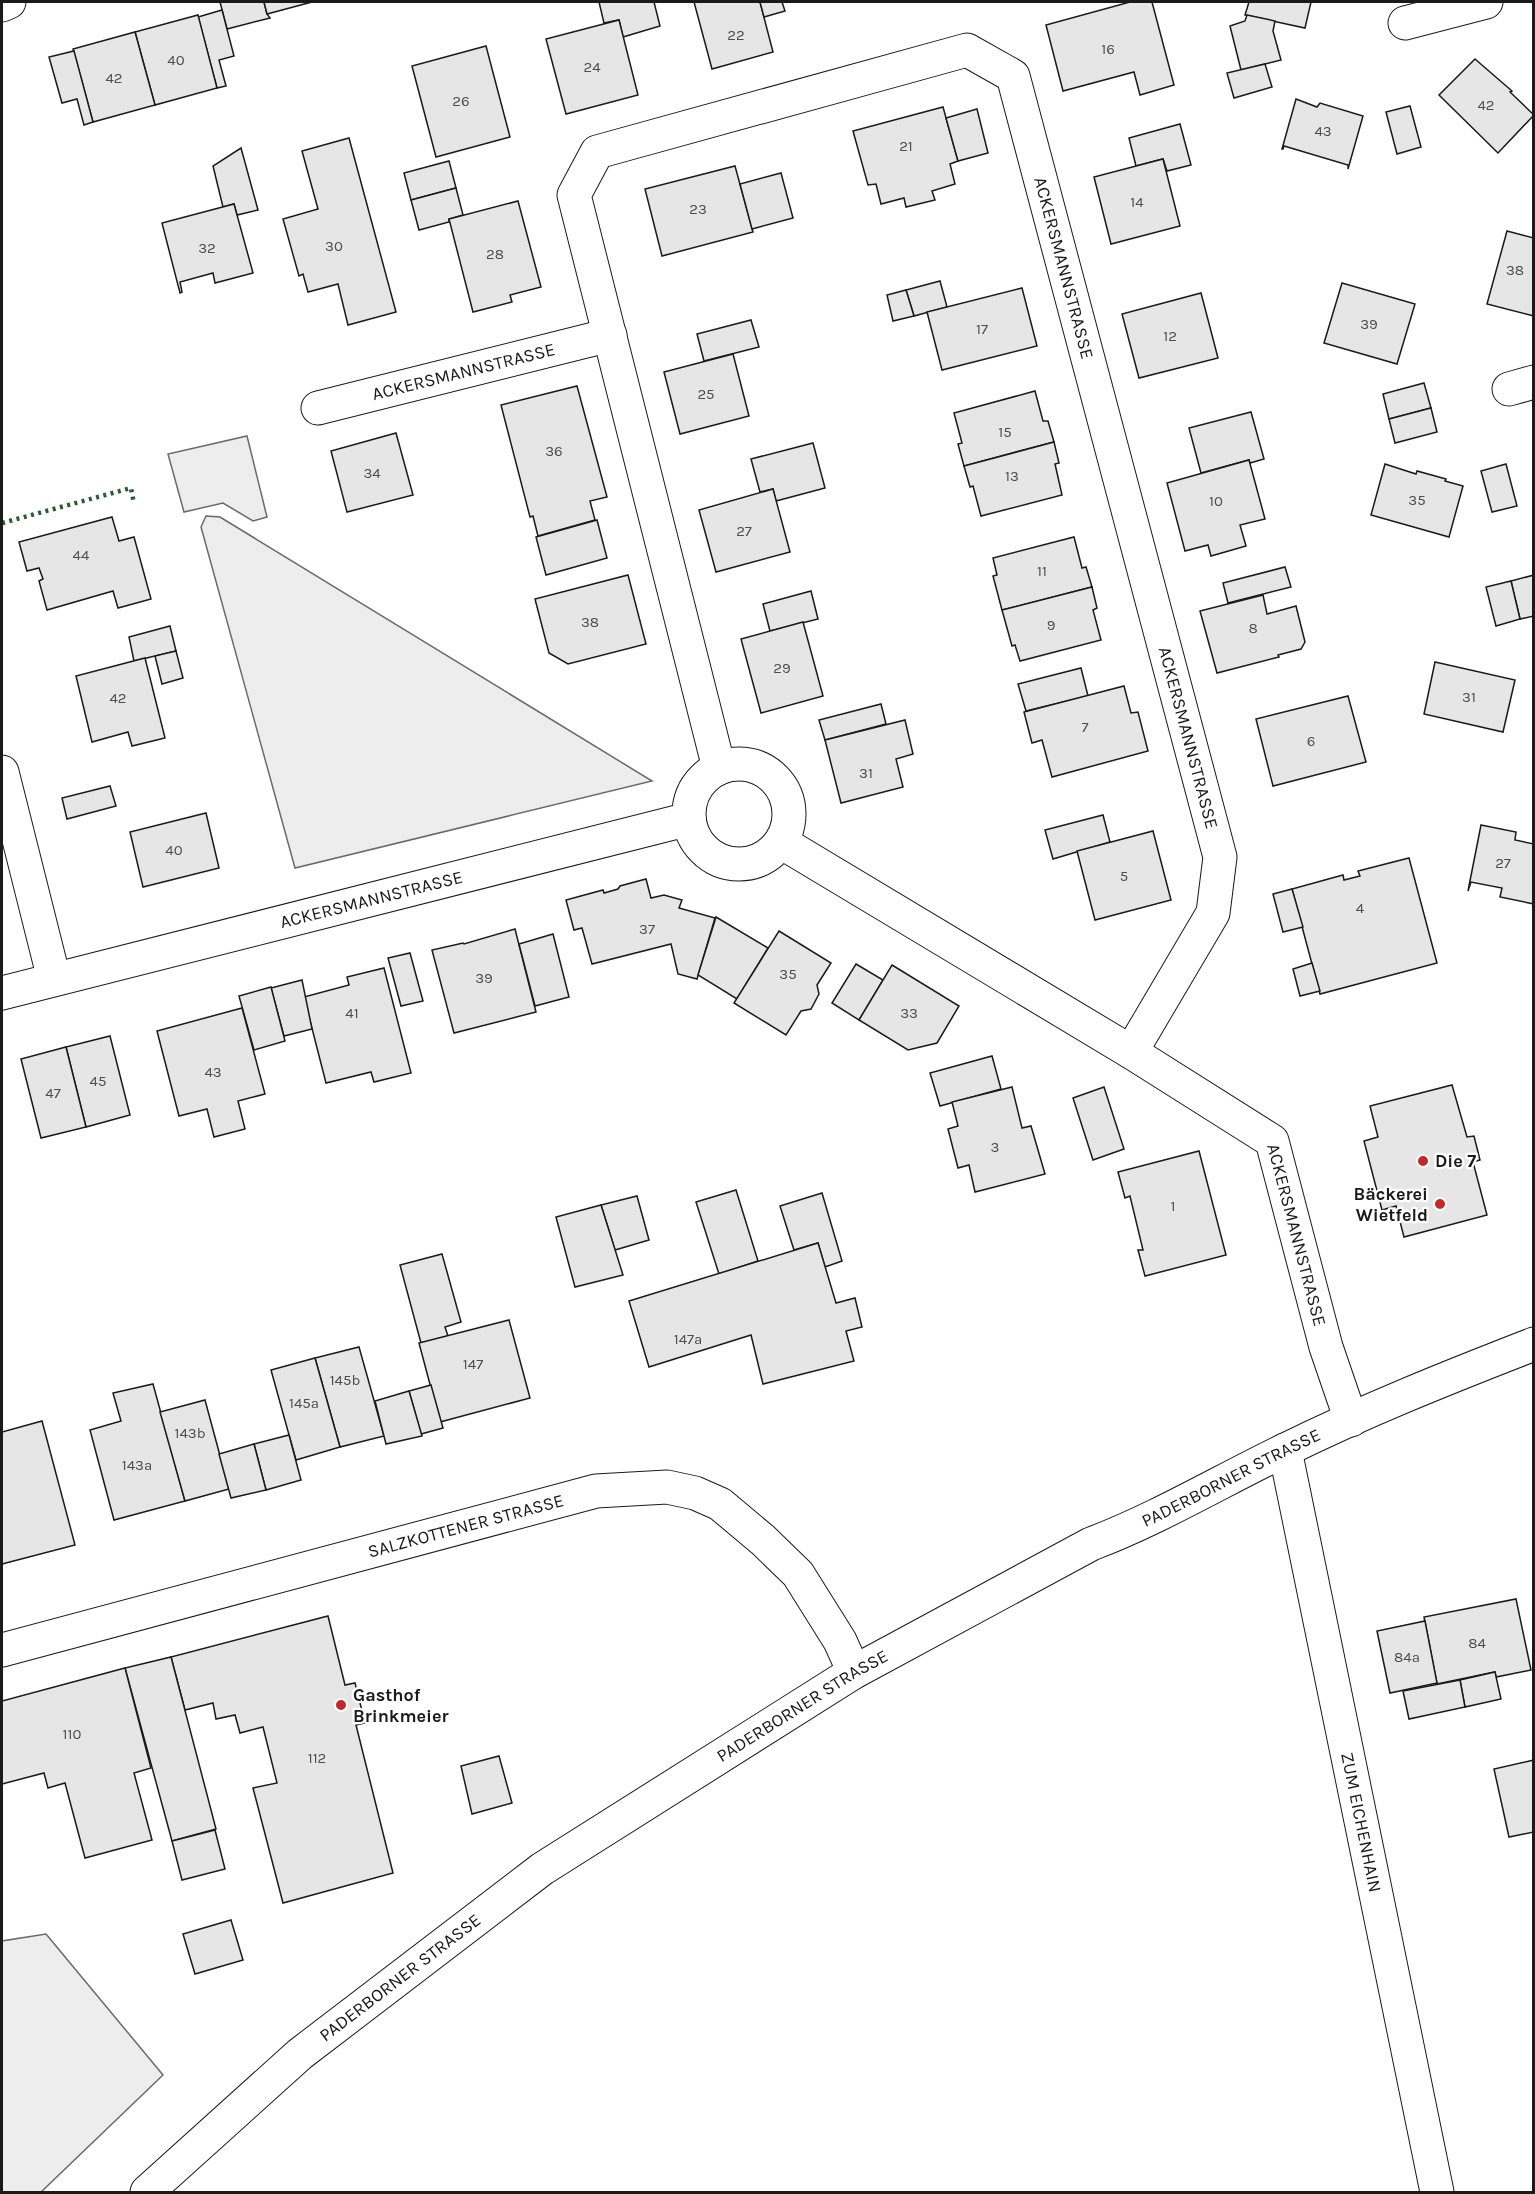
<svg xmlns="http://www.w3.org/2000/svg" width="1535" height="2194" font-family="Karla,sans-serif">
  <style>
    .built { fill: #ededed; stroke: #6a6a6a; stroke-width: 1.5 }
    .building { fill: #e6e6e6; stroke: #1a1a1a; stroke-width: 1.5 }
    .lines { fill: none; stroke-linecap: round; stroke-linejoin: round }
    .street-casing { stroke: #1a1a1a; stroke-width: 35 }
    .secondary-casing { stroke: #1a1a1a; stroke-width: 35 }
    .street { stroke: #fff; stroke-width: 33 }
    .secondary { stroke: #fff; stroke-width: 33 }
    .hedge { stroke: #2b5a34; stroke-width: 4.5; stroke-dasharray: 3 4.5; stroke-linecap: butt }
    .poi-dot { fill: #c62828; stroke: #fff; stroke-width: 2 }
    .labels { text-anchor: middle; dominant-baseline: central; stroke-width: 4.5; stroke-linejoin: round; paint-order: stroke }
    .number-label { font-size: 15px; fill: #4d4d4d }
    .street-label { font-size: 18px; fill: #1a1a1a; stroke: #fff }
    .poi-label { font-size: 18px; font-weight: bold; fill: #1a1a1a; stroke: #fff; text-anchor: start }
  </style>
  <rect width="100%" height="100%" fill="#fff"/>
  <g class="built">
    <polygon points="247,436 267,517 253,521 223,503 184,512 168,454"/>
    <polygon points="206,516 220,517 652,781 295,868 201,527"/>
    <polygon points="46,1934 163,2075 41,2192 2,2192 2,1941"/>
  </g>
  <g class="building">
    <polygon points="220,2 264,2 267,14 270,18 227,29"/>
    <polygon points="264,2 312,2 267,14"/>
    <polygon points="599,2 654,2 660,26 623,37 619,20 604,23"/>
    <polygon points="694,2 760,2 773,52 712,69"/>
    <polygon points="760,2 782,2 785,11 764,17"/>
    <polygon points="1130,2 1152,2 1174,85 1140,95 1134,72 1063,91 1046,25"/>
    <polygon points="1249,2 1311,2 1305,28 1245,15"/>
    <polygon points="222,10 234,56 219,60 226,86 217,88 198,17"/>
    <polygon points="198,15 217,88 155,105 135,32"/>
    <polygon points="1247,15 1275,21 1273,31 1281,60 1241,70 1230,26 1245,21"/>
    <polygon points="619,20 638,95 566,114 546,39"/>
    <polygon points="135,32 155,105 93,122 73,49"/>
    <polygon points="486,46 510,137 436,157 412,66"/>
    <polygon points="74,51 93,122 84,125 77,99 62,103 49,57"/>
    <polygon points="1475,59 1512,91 1510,92 1534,115 1498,153 1439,95"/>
    <polygon points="1265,64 1272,87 1234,98 1227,73"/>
    <polygon points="1296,99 1317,107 1320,103 1363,116 1348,169 1348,165 1284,146 1283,149 1282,149"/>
    <polygon points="1410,106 1421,147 1397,154 1386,112"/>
    <polygon points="943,107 958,161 950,164 955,184 932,191 935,200 906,207 904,198 881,204 876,184 868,185 853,131"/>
    <polygon points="977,109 988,153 958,161 946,118"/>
    <polygon points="1180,124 1191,165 1167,171 1163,159 1136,166 1129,138"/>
    <polygon points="349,138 396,312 348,325 338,284 308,292 303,274 299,276 283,219 318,209 302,151"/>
    <polygon points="241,148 258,210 237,215 234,204 223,207 213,166"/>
    <polygon points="1163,159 1180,226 1111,244 1094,177"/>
    <polygon points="449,161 456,188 411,200 404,173"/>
    <polygon points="735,166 753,232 662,256 645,189"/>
    <polygon points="781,173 793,218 752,229 740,184"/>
    <polygon points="456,188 463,215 449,219 449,222 419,230 411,200"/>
    <polygon points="518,201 541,287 510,295 512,302 473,312 449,219"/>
    <polygon points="234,204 253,273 215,283 213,273 180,282 182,292 180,293 162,223"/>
    <polygon points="1507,231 1534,238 1534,316 1487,304"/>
    <polygon points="940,281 947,307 914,316 906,290"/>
    <polygon points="1342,283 1415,304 1397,364 1324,343"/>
    <polygon points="1022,288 1037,346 942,370 927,312"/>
    <polygon points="906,290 914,316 893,321 887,295"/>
    <polygon points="1201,293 1218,358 1139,378 1122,314"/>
    <polygon points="751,320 759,347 704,361 697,334"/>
    <polygon points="733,354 749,416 680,434 664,372"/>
    <polygon points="1424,383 1431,408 1389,419 1383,394"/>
    <polygon points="577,386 607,497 590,501 595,520 538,536 533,516 530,517 501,405"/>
    <polygon points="1035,391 1043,421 1048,421 1054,442 964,466 958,444 962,443 954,413"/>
    <polygon points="1431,408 1437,432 1395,443 1389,419"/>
    <polygon points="1251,412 1264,459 1250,463 1249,460 1201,473 1189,428"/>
    <polygon points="396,433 413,495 347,512 331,451"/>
    <polygon points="1054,442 1059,463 1055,464 1062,495 981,516 973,486 970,487 964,466"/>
    <polygon points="813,443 825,488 776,501 773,489 760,492 751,459"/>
    <polygon points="1249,460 1265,519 1240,525 1246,546 1211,556 1208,545 1185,551 1167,483"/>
    <polygon points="1385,464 1416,474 1417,471 1446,479 1445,481 1463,486 1449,537 1371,515"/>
    <polygon points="1506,464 1517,506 1492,512 1481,471"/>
    <polygon points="773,489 790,552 716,572 699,510"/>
    <polygon points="112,517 119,541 134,537 151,599 118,608 113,591 47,610 39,581 43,579 39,568 27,571 19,542"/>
    <polygon points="597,520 607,558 546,575 536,537"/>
    <polygon points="1074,537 1082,568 1086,567 1092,587 1002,610 993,576 997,575 993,558"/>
    <polygon points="1285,567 1291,587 1228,603 1223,583"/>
    <polygon points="628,575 646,644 568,664 549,653 535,599"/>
    <polygon points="1534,575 1534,616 1520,619 1511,581"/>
    <polygon points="1511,581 1520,619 1496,626 1486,587"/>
    <polygon points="1092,587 1097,608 1093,610 1101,640 1020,661 1015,645 1012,646 1002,610"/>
    <polygon points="811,591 818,619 770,631 763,604"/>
    <polygon points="1263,595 1267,614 1296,606 1305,642 1301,649 1278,655 1279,657 1217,673 1200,611"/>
    <polygon points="803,622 823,696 761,713 741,639"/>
    <polygon points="170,626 176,651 134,661 129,637"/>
    <polygon points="176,651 183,678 162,684 155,656"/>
    <polygon points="145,658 165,738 132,746 128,732 92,742 76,676"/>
    <polygon points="1435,662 1515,680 1503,732 1424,714"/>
    <polygon points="1081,668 1088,696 1026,711 1018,684"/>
    <polygon points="1124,686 1131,713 1138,712 1148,751 1052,777 1042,740 1032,743 1024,712"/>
    <polygon points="1348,696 1366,762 1273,786 1256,719"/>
    <polygon points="881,704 886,724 825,740 819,720"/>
    <polygon points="905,720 913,754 896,759 903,787 841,803 825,740"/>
    <polygon points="110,786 116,806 67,819 62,798"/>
    <polygon points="206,813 219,868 143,887 130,832"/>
    <polygon points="1103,815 1110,842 1053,859 1045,830"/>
    <polygon points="1481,825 1516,832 1515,840 1534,844 1534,904 1500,897 1502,888 1471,882 1468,891"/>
    <polygon points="1153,831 1171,900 1095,920 1077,851"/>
    <polygon points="1409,858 1437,963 1320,994 1292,889 1343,875 1344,880 1360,876 1358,871"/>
    <polygon points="646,879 651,898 664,895 682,900 679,908 715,918 697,979 678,974 671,944 592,964 582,928 574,930 566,900 603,890 604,893 618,889 620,886"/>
    <polygon points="1292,889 1303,927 1283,932 1273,894"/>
    <polygon points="716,917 768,948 737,999 698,975"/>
    <polygon points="515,929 536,1012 454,1033 432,950 463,943 464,944"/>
    <polygon points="779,931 831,963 817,985 819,994 811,1009 801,1011 786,1035 734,1003"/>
    <polygon points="553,934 569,997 535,1006 519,944"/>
    <polygon points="410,953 423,1001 401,1006 388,958"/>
    <polygon points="1312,963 1320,991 1300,996 1293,969"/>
    <polygon points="856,964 883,980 859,1020 832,1003"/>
    <polygon points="892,965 959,1006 937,1043 908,1050 859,1020"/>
    <polygon points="384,968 411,1073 374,1082 371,1072 326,1083 304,997 349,985 347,977"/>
    <polygon points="302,980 312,1029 284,1036 271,988"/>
    <polygon points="271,987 285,1041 254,1050 239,996"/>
    <polygon points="242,1008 265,1094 238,1101 245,1129 214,1137 207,1109 179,1116 157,1031"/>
    <polygon points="110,1036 130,1115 86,1127 66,1047"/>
    <polygon points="66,1047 86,1127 41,1138 21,1059"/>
    <polygon points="992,1056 1001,1089 940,1106 930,1073"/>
    <polygon points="1452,1085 1467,1137 1474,1136 1480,1160 1473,1162 1487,1215 1404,1237 1396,1206 1382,1210 1364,1141 1378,1137 1370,1106"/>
    <polygon points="1012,1087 1022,1128 1031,1126 1045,1174 975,1192 969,1165 958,1168 948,1129 958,1126 952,1102"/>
    <polygon points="1104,1087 1124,1149 1093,1160 1073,1098"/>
    <polygon points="1199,1151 1226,1255 1145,1276 1138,1250 1143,1250 1130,1196 1125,1198 1118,1172"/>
    <polygon points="736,1190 758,1261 719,1274 696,1202"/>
    <polygon points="822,1193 842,1261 825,1267 818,1243 794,1250 780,1206"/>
    <polygon points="637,1196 649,1240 615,1250 601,1205"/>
    <polygon points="601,1205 623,1275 575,1287 556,1217"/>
    <polygon points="818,1243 836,1303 855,1298 862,1327 846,1331 854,1361 763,1384 751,1335 649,1367 629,1301"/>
    <polygon points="442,1254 461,1322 445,1327 448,1336 421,1343 400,1265"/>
    <polygon points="509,1320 530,1398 440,1422 419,1343"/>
    <polygon points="359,1347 384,1436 340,1447 315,1358"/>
    <polygon points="315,1358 340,1447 296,1460 271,1370"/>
    <polygon points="153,1384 185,1501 114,1520 90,1430 121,1421 113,1393"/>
    <polygon points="431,1385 443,1428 421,1434 409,1391"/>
    <polygon points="409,1391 422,1436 386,1444 375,1401"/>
    <polygon points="205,1400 229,1489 185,1501 160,1412"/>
    <polygon points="42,1421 75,1545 2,1564 2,1432"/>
    <polygon points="289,1435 301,1480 266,1490 254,1444"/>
    <polygon points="254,1444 266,1490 231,1498 219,1454"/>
    <polygon points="1516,1599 1531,1670 1496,1677 1495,1672 1437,1684 1424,1617"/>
    <polygon points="328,1616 345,1685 355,1683 365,1723 356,1725 393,1873 283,1903 253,1788 277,1783 263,1727 240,1733 235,1715 216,1719 213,1703 185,1710 171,1657"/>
    <polygon points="1425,1621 1437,1683 1390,1693 1377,1631"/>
    <polygon points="171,1657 216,1829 172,1841 125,1668"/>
    <polygon points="125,1668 151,1768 134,1773 152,1840 85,1858 65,1783 48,1788 44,1773 2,1784 2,1701"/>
    <polygon points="1495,1672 1501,1699 1465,1707 1460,1680"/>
    <polygon points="1460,1680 1465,1707 1409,1719 1403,1691"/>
    <polygon points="499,1756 512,1803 472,1814 461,1766"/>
    <polygon points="1534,1760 1534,1832 1509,1837 1494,1769"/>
    <polygon points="215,1830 225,1869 182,1880 172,1841"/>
    <polygon points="231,1920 243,1960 195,1974 183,1934"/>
  </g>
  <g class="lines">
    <defs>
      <g id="street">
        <polyline points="2,5 9,2"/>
        <polyline points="1405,23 1486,2"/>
        <polyline points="1509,389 1534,382"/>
        <path id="s1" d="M318 408 610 335"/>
        <circle cx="739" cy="814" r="50"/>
        <path id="s2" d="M719 768 574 195 597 152 967 50 1013 76 1220 857 1213 913 1131 1052"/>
        <polyline points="2,772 54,979"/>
        <path id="s3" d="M781 842 1131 1052 1272 1141 1326 1347 1351 1420"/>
        <path id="s4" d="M2 993 689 819"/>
        <path id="s5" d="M1285 1450 1437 2192"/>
      </g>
      <g id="secondary">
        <path id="s6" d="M2 1650 596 1491 667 1487 695 1493 720 1504 763 1540 798 1574 840 1641 854 1672"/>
        <path id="s7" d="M147 2192 300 2054 542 1869 854 1672 1091 1544C1157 1519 1219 1482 1283 1451 1364 1411 1449 1377 1534 1344"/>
      </g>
    </defs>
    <use href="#street" class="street-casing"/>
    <use href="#secondary" class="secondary-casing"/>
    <use href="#street" class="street"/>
    <use href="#secondary" class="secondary"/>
    <polyline class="hedge" points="2,523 131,488 134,504"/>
  </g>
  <g class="poi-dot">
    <circle cx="1423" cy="1161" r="6"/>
    <circle cx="1440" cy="1204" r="6"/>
    <circle cx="341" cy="1705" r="6"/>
  </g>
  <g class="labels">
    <g class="number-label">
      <text x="736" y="35">22</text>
      <text x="1108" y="49">16</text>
      <text x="176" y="60">40</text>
      <text x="592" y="67">24</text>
      <text x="114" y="78">42</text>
      <text x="461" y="101">26</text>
      <text x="1486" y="105">42</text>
      <text x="1323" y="131">43</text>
      <text x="906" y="146">21</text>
      <text x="1137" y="202">14</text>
      <text x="698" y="209">23</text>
      <text x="334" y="246">30</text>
      <text x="207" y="248">32</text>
      <text x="495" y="254">28</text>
      <text x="1515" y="270">38</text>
      <text x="1369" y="324">39</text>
      <text x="982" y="329">17</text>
      <text x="1170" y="336">12</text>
      <text x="706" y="394">25</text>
      <text x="1005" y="432">15</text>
      <text x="554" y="451">36</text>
      <text x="372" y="473">34</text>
      <text x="1012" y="476">13</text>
      <text x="1417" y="500">35</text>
      <text x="1216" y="501">10</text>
      <text x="744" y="531">27</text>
      <text x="81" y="555">44</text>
      <text x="1042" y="571">11</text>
      <text x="590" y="622">38</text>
      <text x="1051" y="625">9</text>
      <text x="1253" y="628">8</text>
      <text x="782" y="668">29</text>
      <text x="1469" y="697">31</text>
      <text x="118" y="698">42</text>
      <text x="1085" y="727">7</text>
      <text x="1311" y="741">6</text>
      <text x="866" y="773">31</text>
      <text x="174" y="850">40</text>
      <text x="1503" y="863">27</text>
      <text x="1124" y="876">5</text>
      <text x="1360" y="908">4</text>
      <text x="647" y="929">37</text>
      <text x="788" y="974">35</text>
      <text x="484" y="978">39</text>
      <text x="352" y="1013">41</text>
      <text x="909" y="1013">33</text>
      <text x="213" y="1072">43</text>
      <text x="98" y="1081">45</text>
      <text x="53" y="1093">47</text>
      <text x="995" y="1147">3</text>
      <text x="1173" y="1206">1</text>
      <text x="688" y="1339">147a</text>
      <text x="473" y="1364">147</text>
      <text x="345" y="1380">145b</text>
      <text x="304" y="1403">145a</text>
      <text x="190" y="1433">143b</text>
      <text x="137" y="1465">143a</text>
      <text x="1477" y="1643">84</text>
      <text x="1407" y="1657">84a</text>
      <text x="72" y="1734">110</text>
      <text x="317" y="1758">112</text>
    </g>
    <g class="street-label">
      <text stroke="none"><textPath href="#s2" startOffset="1275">ACKERSMANNSTRASSE</textPath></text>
      <text stroke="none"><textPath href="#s1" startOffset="150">ACKERSMANNSTRASSE</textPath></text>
      <text stroke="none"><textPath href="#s2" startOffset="1761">ACKERSMANNSTRASSE</textPath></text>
      <text stroke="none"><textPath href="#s4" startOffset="381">ACKERSMANNSTRASSE</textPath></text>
      <text stroke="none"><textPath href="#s3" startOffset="672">ACKERSMANNSTRASSE</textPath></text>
      <text stroke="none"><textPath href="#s7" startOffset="1304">PADERBORNER STRASSE</textPath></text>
      <text stroke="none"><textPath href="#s6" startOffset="480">SALZKOTTENER STRASSE</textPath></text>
      <text stroke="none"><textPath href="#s7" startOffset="818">PADERBORNER STRASSE</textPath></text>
      <text stroke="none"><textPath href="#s5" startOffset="380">ZUM EICHENHAIN</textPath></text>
      <text stroke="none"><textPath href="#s7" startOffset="332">PADERBORNER STRASSE</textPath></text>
    </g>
    <g class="poi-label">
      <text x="1435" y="1161">Die 7</text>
      <text x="1428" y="1194" text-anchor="end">Bäckerei<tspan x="1428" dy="21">Wietfeld</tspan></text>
      <text x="353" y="1695">Gasthof<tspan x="353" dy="21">Brinkmeier</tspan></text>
    </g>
  </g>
  <rect width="1535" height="2194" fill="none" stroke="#1a1a1a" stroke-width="6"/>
</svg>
